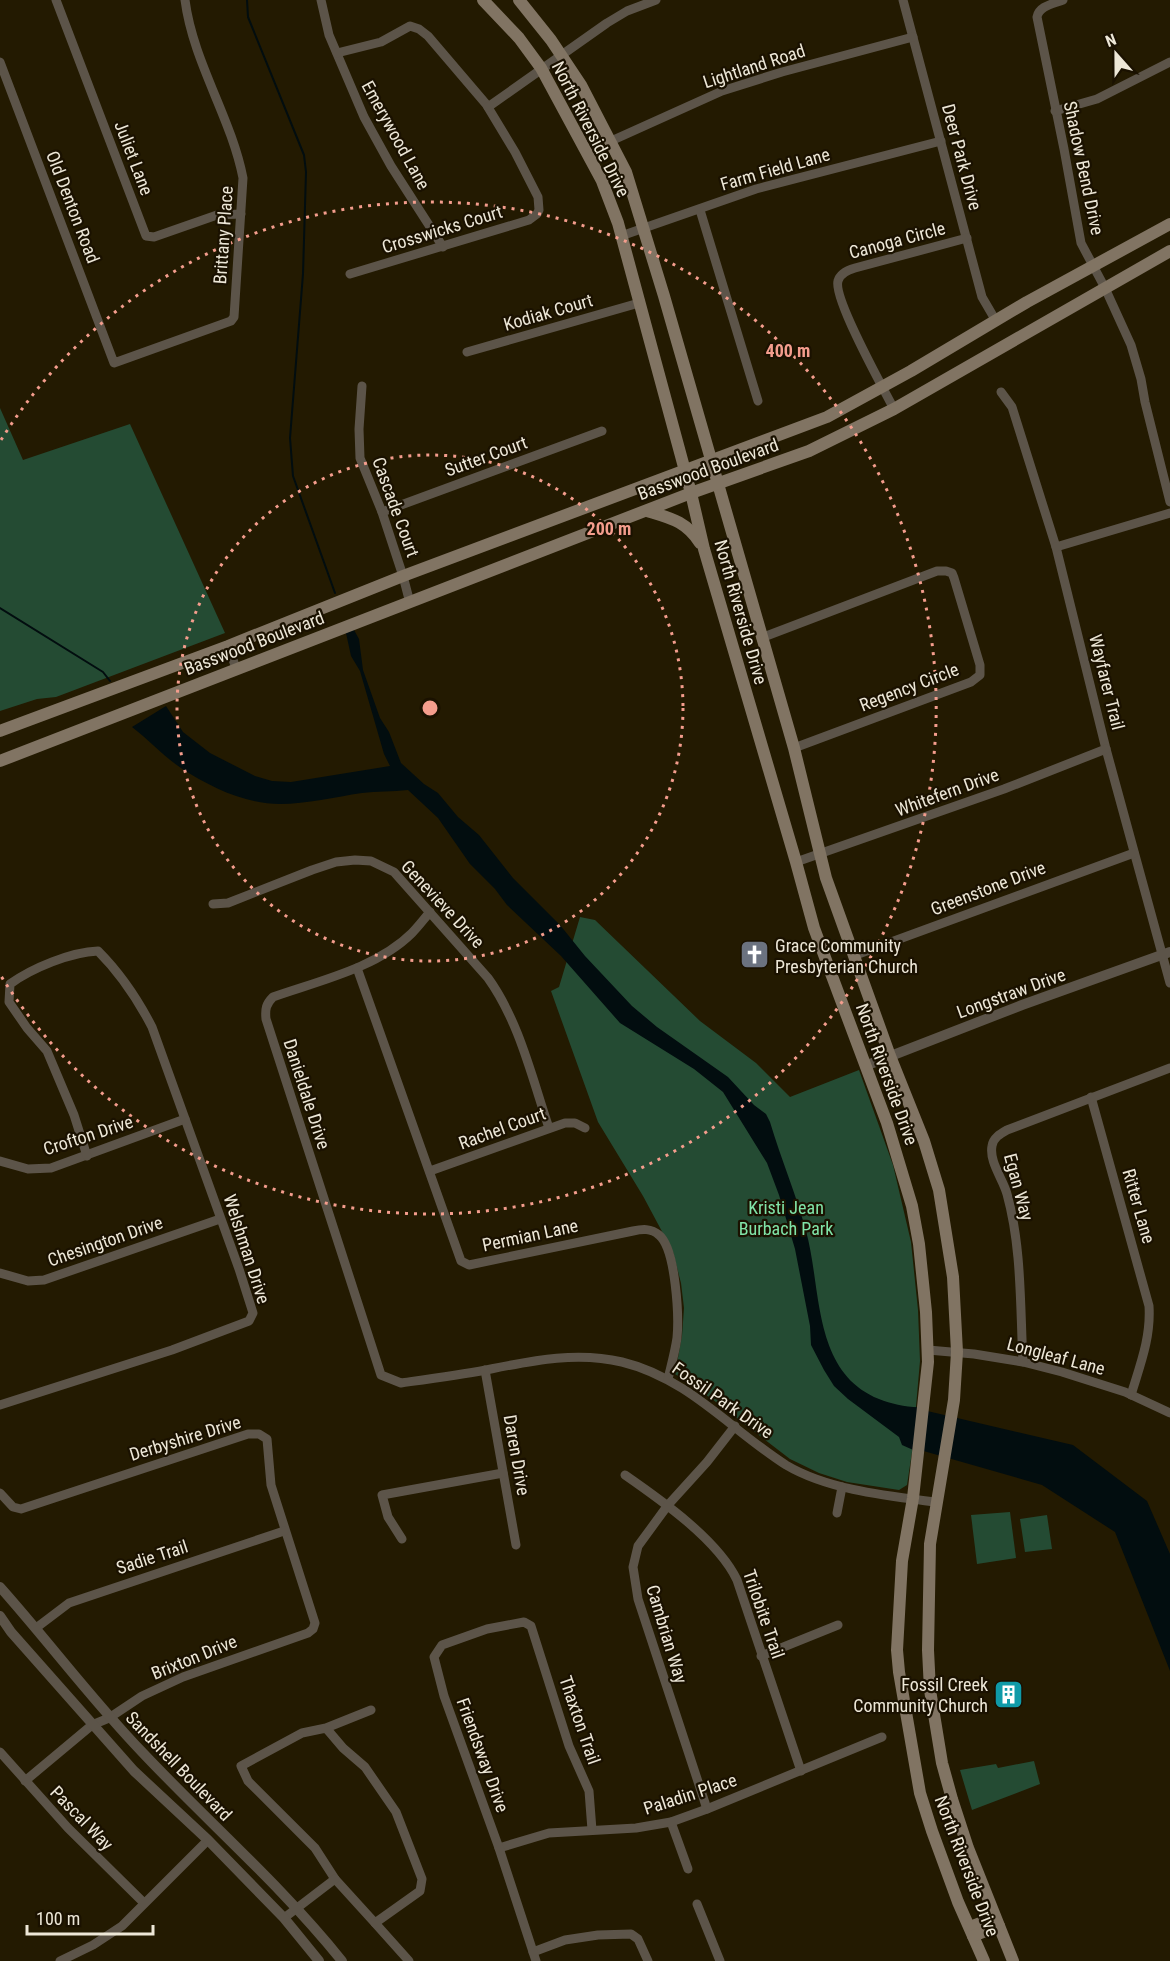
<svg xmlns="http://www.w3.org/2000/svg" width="1170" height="1961" font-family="'Roboto Condensed',sans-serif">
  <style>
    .green { fill: #244b33 }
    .water { fill: #020d0f }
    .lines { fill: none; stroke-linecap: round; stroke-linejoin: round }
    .stream { stroke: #020d0f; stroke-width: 2 }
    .minor { stroke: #5c5449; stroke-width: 9 }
    .tertiary { stroke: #5c5449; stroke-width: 10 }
    .secondary { stroke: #817463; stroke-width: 12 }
    .ring { fill: none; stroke: #f49d8d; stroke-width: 3; stroke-dasharray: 3 6 }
    .labels { text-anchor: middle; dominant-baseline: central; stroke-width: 4.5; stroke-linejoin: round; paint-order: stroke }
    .street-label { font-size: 18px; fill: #ede7d7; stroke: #1a1100 }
    .poi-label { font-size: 18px; fill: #ede7d7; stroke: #1a1100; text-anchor: start }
    .park-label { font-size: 18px; fill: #80e4a7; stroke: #1a1100 }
    .centre { fill: #f49d8d; stroke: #1a1100; stroke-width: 3 }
    .ring-label { font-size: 18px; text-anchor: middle; font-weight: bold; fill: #f49d8d; stroke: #1a1100; stroke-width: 4.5; stroke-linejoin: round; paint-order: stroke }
  </style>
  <rect width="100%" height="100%" fill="#231a01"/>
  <g class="green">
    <polygon points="0,408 23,460 130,424 225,633 56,697 37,699 0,711"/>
    <polygon points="580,917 595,920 700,1021 756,1063 790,1097 859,1070 893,1165 911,1242 918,1310 920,1361 912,1452 907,1485 899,1490 847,1482 819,1473 790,1459 712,1399 675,1374 682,1336 684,1308 681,1283 673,1252 643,1196 598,1122 551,991 559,987"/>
    <polygon points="1010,1512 1016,1558 977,1564 971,1515"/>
    <polygon points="1047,1515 1052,1549 1025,1552 1020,1519"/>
    <polygon points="1034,1761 1040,1784 972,1810 960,1770 996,1764 998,1768"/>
  </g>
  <path class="water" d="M354 630 359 639 363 670 380 718 389 732 401 763 424 784 438 793 458 817 479 835 513 878 560 925 585 956 632 1006 657 1027 728 1077 754 1105 766 1114 770 1122C781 1159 796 1194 806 1231 822 1289 812 1372 879 1399 892 1404 908 1408 923 1407V1410L1073 1445 1147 1501 1170 1554V1671L1115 1532 1042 1485 920 1450V1453L902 1445 899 1437 848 1399 834 1386 824 1370 811 1345 810 1326 795 1249 779 1195 767 1163 723 1092 694 1069 620 1023 561 956 507 905 495 889 470 864 438 818 408 790C392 792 377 791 362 793 335 797 307 804 280 804 245 804 210 787 181 768 163 756 149 740 132 727L166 706 183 732 210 753 255 776 272 781 291 782 390 766 384 754 360 671 351 656 346 633Z"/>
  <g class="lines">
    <g class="stream">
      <polyline points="247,0 248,17 304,155 306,172 303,274 290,438 293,476 335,593"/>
      <polyline points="0,608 103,672 110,681"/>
    </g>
    <g class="minor">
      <polyline points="56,0 146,236 154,237 217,215 241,214"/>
      <polyline points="321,0 329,35 364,117 391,166 443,247"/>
      <polyline points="903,0 982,297 996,321"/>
      <path d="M1063 0C1053 4 1039 6 1037 17L1064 149 1081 243 1105 288 1131 345 1141 379 1145 402 1170 502"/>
      <polyline points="337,53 381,42 410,26 419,29 428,36 486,104 515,152 538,197 539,210 537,214 529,220 350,274"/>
      <path d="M0 62 114 363 231 321 234 317 243 178C231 117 193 62 185 0"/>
      <polyline points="488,107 607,23 627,11 656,0"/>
      <polyline points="1055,111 1097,99 1170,62"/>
      <polyline points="611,141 722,91 782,72 913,37"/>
      <polyline points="700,210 758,401"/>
      <polyline points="621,236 756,189 941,141"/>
      <polyline points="467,352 639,303"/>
      <polyline points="362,386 359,429 360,458 382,512 403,576 410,603"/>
      <polyline points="1001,392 1012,407 1056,547 1106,749 1170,983"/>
      <path d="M894 409C884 390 833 298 838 281 840 273 848 270 855 268L967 238"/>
      <polyline points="382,512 602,431"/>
      <polyline points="1056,547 1170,513"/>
      <polyline points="761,638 937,571 946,571 952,573 954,578 980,665 980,675 971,682 794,748"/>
      <polyline points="228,646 236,668"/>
      <polyline points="796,862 1004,789 1106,749"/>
      <path d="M213 904 228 903 312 870 336 862 355 860 371 861 394 872 488 978C519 1021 532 1078 549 1128"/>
      <path d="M430 912C424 919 418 927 412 933 377 968 318 981 273 997 266 1004 265 1009 266 1019L381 1375 401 1383C429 1379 458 1375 486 1370 531 1361 576 1351 622 1362 688 1378 731 1430 786 1465 828 1490 888 1496 935 1502"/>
      <polyline points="853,956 1134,853"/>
      <path d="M357 968 461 1261 469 1265 633 1231C642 1229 651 1228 659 1235 676 1249 679 1317 677 1338 675 1352 671 1366 668 1379"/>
      <path d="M1091 1097 1149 1306C1151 1338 1140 1365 1131 1395"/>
      <polyline points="0,1161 28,1169 51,1168 185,1119"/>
      <polyline points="430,1171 565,1123 575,1123 585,1128"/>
      <polyline points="0,1273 28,1281 44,1280 220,1219"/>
      <polyline points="928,1350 974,1354 1023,1362 1062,1372 1125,1392 1170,1413"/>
      <path d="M1023 1362C1020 1307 1022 1248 1007 1194 1003 1179 989 1162 992 1146 993 1138 1000 1134 1007 1130L1170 1068"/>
      <polyline points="485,1370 516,1545"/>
      <path d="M0 1405 172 1350 249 1321 253 1313 239 1269 152 1027C137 998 121 974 98 951 71 952 32 968 10 984L9 1002 27 1028 47 1051 74 1115 87 1156"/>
      <path d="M625 1475C661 1500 718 1540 737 1580L801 1771"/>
      <polyline points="0,1493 13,1507 21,1509 248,1434 259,1434 267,1439 271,1485 315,1623 313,1629 308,1633 183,1677 142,1696 109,1718 92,1725 25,1781"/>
      <polyline points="837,1513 842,1487"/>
      <polyline points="402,1539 388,1517 382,1495 503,1473"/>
      <polyline points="36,1628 69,1603 284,1531"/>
      <polyline points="761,1656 838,1625"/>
      <polyline points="326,1728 343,1748 365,1767 396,1812 422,1879 420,1891 375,1923 335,1879 315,1848 248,1781 241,1766 302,1733 326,1728 371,1710"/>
      <polyline points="0,1752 68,1828 144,1903"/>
      <polyline points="707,1809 638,1599 633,1567 638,1546 668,1505 707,1462 735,1426"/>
      <polyline points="671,1822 688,1869"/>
      <polyline points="499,1848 549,1833 636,1828 671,1822 707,1809 882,1737"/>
      <polyline points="697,1904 720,1961"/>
      <polyline points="284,1918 335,1879"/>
      <polyline points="375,1923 409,1961"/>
      <polyline points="533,1952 565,1940 598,1935 631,1934 638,1939 648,1961"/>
      <polyline points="60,1961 93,1945 122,1926 208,1840"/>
      <polyline points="536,1961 499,1848 444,1696 434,1657 442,1645 487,1629 524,1622 531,1626 569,1746 589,1791 592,1830"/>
    </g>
    <g class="tertiary">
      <polyline points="865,1066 1022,1005 1170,952"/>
      <path d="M0 1587C49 1642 92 1700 143 1753 209 1823 282 1886 342 1961"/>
      <polyline points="0,1616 11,1632 134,1771 208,1840 284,1918 319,1961"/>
    </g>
    <g class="secondary">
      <polyline points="483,0 519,38 541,68 602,181 618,223 691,493 704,549 796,862 814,928 887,1123 912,1206 919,1244 926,1312 928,1362 913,1498 902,1561 897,1650 899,1672 920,1793 932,1831 958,1902 984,1961"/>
      <polyline points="519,0 551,40 581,85 626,172 664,296 794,748 826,878 890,1056 924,1141 939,1190 953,1277 957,1352 954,1400 930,1544 928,1650 930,1690 942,1763 952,1799 968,1848 1013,1961"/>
      <path d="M647 511C670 518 686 521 700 543"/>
      <polyline points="0,731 228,646 403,576 827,417 911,371 1027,302 1170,224"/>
      <polyline points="0,761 691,493 809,451 894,409 1170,251"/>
      <polyline points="970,1927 995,1917"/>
      <polyline points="973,1936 999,1926"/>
    </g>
  </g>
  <g class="ring">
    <circle cx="430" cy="708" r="253"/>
    <path d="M1 440A506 506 0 1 1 1 976"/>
  </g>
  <defs>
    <symbol id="church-square" viewBox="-11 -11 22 22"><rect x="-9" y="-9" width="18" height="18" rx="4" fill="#6b7280" stroke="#1a1100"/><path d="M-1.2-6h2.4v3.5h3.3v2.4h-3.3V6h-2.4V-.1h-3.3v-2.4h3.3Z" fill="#fff"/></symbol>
    <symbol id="building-square" viewBox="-11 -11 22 22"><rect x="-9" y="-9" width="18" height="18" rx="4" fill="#0f9aa8" stroke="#1a1100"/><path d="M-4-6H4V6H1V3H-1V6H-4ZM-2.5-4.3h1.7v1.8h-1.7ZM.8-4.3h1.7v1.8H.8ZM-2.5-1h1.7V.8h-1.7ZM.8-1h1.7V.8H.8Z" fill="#fff"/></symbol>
  </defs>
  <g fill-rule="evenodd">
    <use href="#church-square" x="738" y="938" width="33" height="33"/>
    <use href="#building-square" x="992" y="1678" width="33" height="33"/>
  </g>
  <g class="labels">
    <g class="street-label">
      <text transform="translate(754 66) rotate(-18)">Lightland Road</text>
      <text transform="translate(591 129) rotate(63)">North Riverside Drive</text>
      <text transform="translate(396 135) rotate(61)">Emerywood Lane</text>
      <text transform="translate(962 157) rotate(75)">Deer Park Drive</text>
      <text transform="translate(134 158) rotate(69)">Juliet Lane</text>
      <text transform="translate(1084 168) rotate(78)">Shadow Bend Drive</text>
      <text transform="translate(775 169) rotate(-16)">Farm Field Lane</text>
      <text transform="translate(73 207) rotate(69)">Old Denton Road</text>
      <text transform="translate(442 229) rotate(-17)">Crosswicks Court</text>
      <text transform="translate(223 235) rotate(-86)">Brittany Place</text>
      <text transform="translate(897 240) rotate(-15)">Canoga Circle</text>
      <text transform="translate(548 312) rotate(-16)">Kodiak Court</text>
      <text transform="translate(486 456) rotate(-20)">Sutter Court</text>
      <text transform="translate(708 469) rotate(-20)">Basswood Boulevard</text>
      <text transform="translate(396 507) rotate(70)">Cascade Court</text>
      <text transform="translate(741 612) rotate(74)">North Riverside Drive</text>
      <text transform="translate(254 643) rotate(-21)">Basswood Boulevard</text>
      <text transform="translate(1107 682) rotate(76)">Wayfarer Trail</text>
      <text transform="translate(909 687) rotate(-21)">Regency Circle</text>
      <text transform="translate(947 792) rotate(-20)">Whitefern Drive</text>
      <text transform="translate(988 888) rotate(-21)">Greenstone Drive</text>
      <text transform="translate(443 904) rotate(47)">Genevieve Drive</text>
      <text transform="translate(1011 993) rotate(-20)">Longstraw Drive</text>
      <text transform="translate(887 1074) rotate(70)">North Riverside Drive</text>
      <text transform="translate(307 1094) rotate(72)">Danieldale Drive</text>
      <text transform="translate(502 1128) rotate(-20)">Rachel Court</text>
      <text transform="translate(88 1135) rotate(-18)">Crofton Drive</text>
      <text transform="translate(1019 1187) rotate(75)">Egan Way</text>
      <text transform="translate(1139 1206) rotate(74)">Ritter Lane</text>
      <text transform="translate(530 1235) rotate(-12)">Permian Lane</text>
      <text transform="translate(105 1241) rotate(-19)">Chesington Drive</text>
      <text transform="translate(247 1249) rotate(72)">Welshman Drive</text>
      <text transform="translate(1056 1356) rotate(15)">Longleaf Lane</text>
      <text transform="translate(723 1400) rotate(35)">Fossil Park Drive</text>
      <text transform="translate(185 1438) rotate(-17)">Derbyshire Drive</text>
      <text transform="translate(517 1455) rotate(80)">Daren Drive</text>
      <text transform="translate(152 1557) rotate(-18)">Sadie Trail</text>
      <text transform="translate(764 1614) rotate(71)">Trilobite Trail</text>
      <text transform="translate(667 1634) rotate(73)">Cambrian Way</text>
      <text transform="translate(194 1657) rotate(-22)">Brixton Drive</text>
      <text transform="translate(580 1720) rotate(71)">Thaxton Trail</text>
      <text transform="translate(483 1755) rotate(70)">Friendsway Drive</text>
      <text transform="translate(179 1766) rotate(46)">Sandshell Boulevard</text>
      <text transform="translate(690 1794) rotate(-18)">Paladin Place</text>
      <text transform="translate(82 1818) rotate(46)">Pascal Way</text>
      <text transform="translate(967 1866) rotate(69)">North Riverside Drive</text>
    </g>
    <g class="poi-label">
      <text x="775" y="945">Grace Community<tspan x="775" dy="21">Presbyterian Church</tspan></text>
      <text x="988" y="1684" text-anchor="end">Fossil Creek<tspan x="988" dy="21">Community Church</tspan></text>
    </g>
    <g class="park-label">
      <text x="786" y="1207">Kristi Jean<tspan x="786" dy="21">Burbach Park</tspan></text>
    </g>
  </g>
  <circle cx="430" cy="708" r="9" class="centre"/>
  <g class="ring-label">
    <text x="788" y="357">400 m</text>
    <text x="609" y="535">200 m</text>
  </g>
  <g transform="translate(1116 54) rotate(339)" stroke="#1a1100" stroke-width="4.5" paint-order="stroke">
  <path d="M0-4.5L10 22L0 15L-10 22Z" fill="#ede7d7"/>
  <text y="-9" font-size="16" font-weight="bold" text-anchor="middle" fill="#ede7d7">N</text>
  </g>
  <path d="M27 1925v9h126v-9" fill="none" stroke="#ede7d7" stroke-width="3"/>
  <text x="36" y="1925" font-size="18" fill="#ede7d7" stroke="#1a1100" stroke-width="4.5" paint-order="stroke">100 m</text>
</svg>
